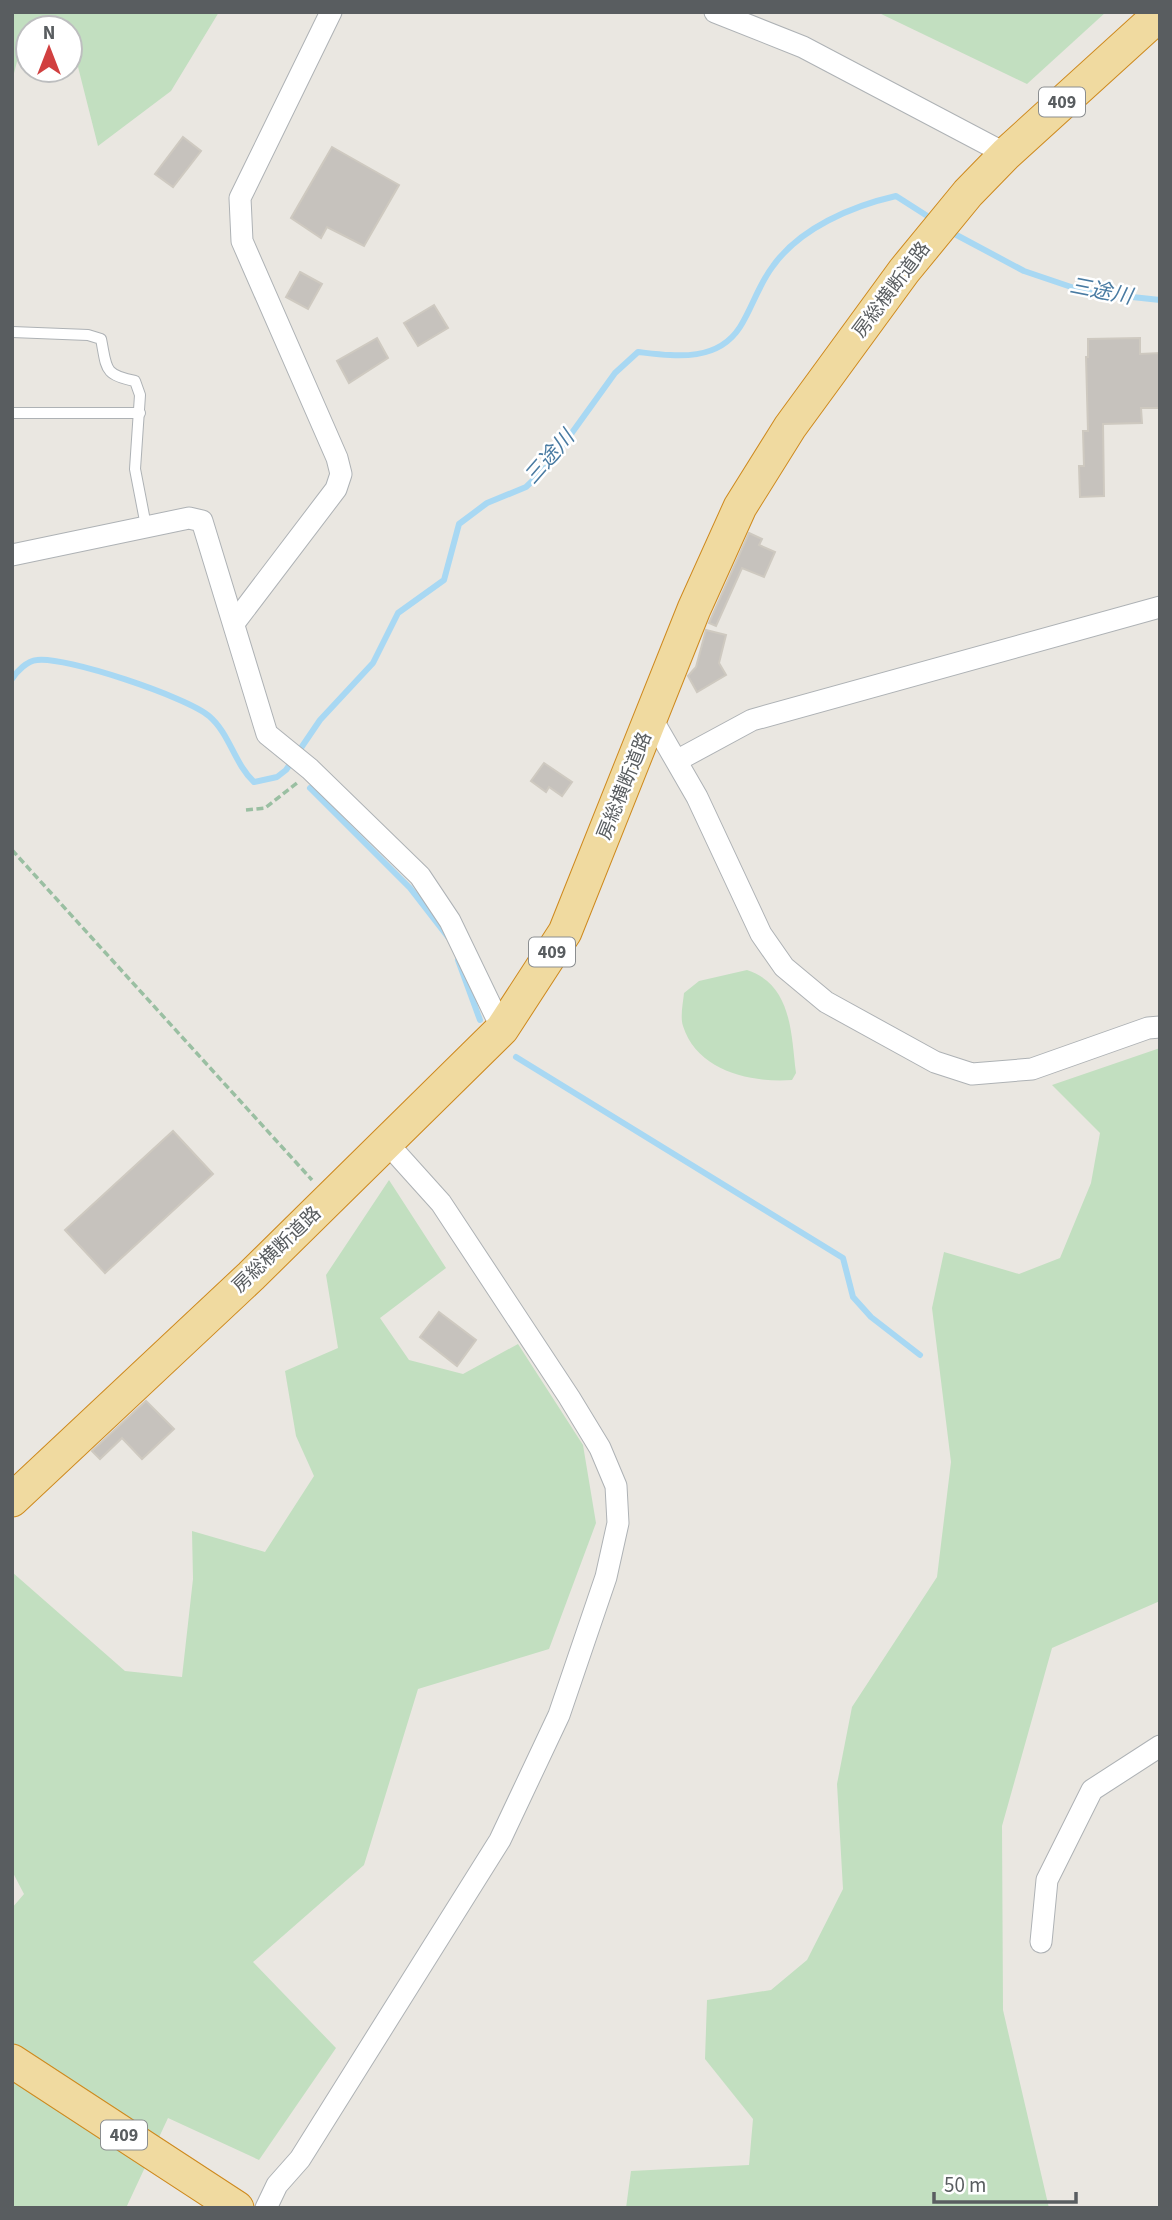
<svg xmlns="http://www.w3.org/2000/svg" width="1172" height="2220" font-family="'Source Sans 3','Noto Sans JP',sans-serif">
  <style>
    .green { fill: #c2dfc0 }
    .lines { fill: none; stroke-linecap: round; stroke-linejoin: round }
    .stream { stroke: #a8d8f3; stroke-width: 6 }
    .building { fill: #c6c2bd; stroke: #cec9c0; stroke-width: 2 }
    .service-casing { stroke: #aeb2b5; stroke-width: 12 }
    .minor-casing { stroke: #aeb2b5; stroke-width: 23 }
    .trunk-casing { stroke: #ce891d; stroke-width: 35 }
    .path { stroke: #9abfa2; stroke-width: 3.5; stroke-dasharray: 7 3.5; stroke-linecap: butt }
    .service { stroke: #fff; stroke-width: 10 }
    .minor { stroke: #fff; stroke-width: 21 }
    .trunk { stroke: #f0daa0; stroke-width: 33 }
    .labels { text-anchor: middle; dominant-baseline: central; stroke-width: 5; stroke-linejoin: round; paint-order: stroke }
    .shield { fill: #fff; stroke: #8b8e90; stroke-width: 2 }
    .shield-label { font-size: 18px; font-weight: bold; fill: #595d60 }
    .street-label { font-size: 19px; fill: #595d60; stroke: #fff }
    .water-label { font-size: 21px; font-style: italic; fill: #497ba2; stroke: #fff }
  </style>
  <rect width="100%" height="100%" fill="#eae7e1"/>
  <g class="green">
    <polygon points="12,12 219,12 171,91 98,146 75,55 70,55 70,28 28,28 28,50 20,50 12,81"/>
    <polygon points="877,12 1106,12 1027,84"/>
    <path d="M747 970C792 985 791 1033 796 1073L792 1080C751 1083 697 1071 683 1026 680 1017 683 1003 684 993L699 981Z"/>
    <polygon points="1160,1048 1160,1601 1052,1648 1002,1826 1003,2010 1049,2208 626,2208 631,2171 749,2165 753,2119 705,2059 707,2000 771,1990 807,1960 843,1889 837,1784 852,1707 937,1577 951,1462 932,1308 944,1252 1019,1274 1060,1258 1091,1183 1100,1133 1052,1085"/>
    <polygon points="389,1180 446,1268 380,1318 409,1360 463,1374 518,1344 583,1445 596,1523 549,1649 418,1689 364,1865 253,1962 336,2048 259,2160 168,2118 126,2208 12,2208 12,1908 24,1894 12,1871 12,1572 125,1671 182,1677 193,1579 192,1531 265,1552 314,1476 296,1436 285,1371 338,1348 326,1275"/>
  </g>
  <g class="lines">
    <g class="stream">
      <polyline points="949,231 1024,271 1086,292 1160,300"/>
      <path d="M12 679C17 671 27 661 37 660 65 656 187 697 209 716 230 734 234 763 254 782L277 777 286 770 320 720 373 663 398 613 444 580 459 524 487 503 526 487 548 466 615 373 638 352C674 356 717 363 740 327 752 308 759 284 773 266 800 228 852 206 896 196L932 219"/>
      <polyline points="310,788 410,888 448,937"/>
      <polyline points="458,960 480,1020"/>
      <polyline points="516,1057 843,1258 853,1297 871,1317 920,1355"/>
    </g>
  </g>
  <g class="building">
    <polygon points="183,137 201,151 173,187 155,174"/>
    <polygon points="332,147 399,185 364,246 327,227 321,238 291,218"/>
    <polygon points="300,272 322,284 308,309 286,297"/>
    <polygon points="434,305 448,328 418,346 404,323"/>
    <polygon points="377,338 388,358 349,383 337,361"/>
    <polygon points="1140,338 1140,354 1160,353 1160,408 1141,408 1142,423 1103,424 1104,496 1080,497 1079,466 1084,466 1083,431 1088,431 1086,357 1088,357 1088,339"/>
    <polygon points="749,533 762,539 759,545 775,552 764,577 742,568 716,626 709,623"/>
    <polygon points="706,630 726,635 719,663 726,675 697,692 688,676 696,667"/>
    <polygon points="544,763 572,782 562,796 549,787 546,792 531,781"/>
    <polygon points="173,1131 213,1174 105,1273 65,1230"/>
    <polygon points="439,1312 476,1340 457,1366 420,1337"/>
    <polygon points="146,1401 174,1429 142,1459 122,1438 100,1459 92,1451"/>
  </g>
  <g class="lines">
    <defs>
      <g id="service">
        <path d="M12 332 88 335 101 339C107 368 103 375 135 381L140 395 135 469 146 526"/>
        <polyline points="12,413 140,413"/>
      </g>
      <g id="minor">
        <polyline points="715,12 803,47 1006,154"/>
        <polyline points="12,555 189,518 202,521 267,734 310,769 420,876 450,921 502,1029"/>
        <polyline points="235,622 336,489 341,474 337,458 242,241 240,198 331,12"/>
        <polyline points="652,719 697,797 761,934 784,967 826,1002 935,1062 972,1074 1032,1069 1148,1028 1160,1027"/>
        <polyline points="678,760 752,720 1160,607"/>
        <polyline points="1041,1942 1047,1880 1092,1790 1160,1746"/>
        <polyline points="266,2208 277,2185 300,2159 500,1840 559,1715 606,1577 618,1523 616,1486 600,1448 569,1397 441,1203 387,1143"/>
      </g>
      <g id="trunk">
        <polyline points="12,1500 251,1276 502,1029 565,932 694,609 740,507 790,427 904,271 968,193 1006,154 1160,14"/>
        <polyline points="12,2061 237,2208"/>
      </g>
    </defs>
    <use href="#service" class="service-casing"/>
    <use href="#minor" class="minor-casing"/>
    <use href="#trunk" class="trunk-casing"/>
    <g class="path">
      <polyline points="246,810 265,808 297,783"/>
      <polyline points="12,850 312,1180"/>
    </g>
    <use href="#service" class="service"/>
    <use href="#minor" class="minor"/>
    <use href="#trunk" class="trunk"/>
  </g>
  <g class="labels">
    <g class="shield">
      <rect x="1039" y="87.5" width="46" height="29" rx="5"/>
      <rect x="529" y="937.5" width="46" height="29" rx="5"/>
      <rect x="101" y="2120.5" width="46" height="29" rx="5"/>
    </g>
    <g class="shield-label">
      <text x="1062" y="102">409</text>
      <text x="552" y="952">409</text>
      <text x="124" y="2135">409</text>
    </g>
    <g class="street-label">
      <text transform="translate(892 290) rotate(-53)">房総横断道路</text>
      <text transform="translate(625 786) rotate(-68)">房総横断道路</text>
      <text transform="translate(277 1250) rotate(-44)">房総横断道路</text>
    </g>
    <g class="water-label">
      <text transform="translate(1101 291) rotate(11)">三途川</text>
      <text transform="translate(549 457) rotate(-49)">三途川</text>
    </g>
  </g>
  <rect width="1172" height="2220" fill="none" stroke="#595d60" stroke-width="28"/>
  <g transform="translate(49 49)"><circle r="33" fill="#ffffff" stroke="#bdbebf" stroke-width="2"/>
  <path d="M0-5L12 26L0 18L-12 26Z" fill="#d14040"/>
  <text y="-10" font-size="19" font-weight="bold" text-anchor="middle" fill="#595d60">N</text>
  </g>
  <path d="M934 2192v10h142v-10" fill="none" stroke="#595d60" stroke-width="3.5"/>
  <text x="944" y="2192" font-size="21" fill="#595d60" stroke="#ffffff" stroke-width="5" paint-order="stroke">50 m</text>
</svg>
